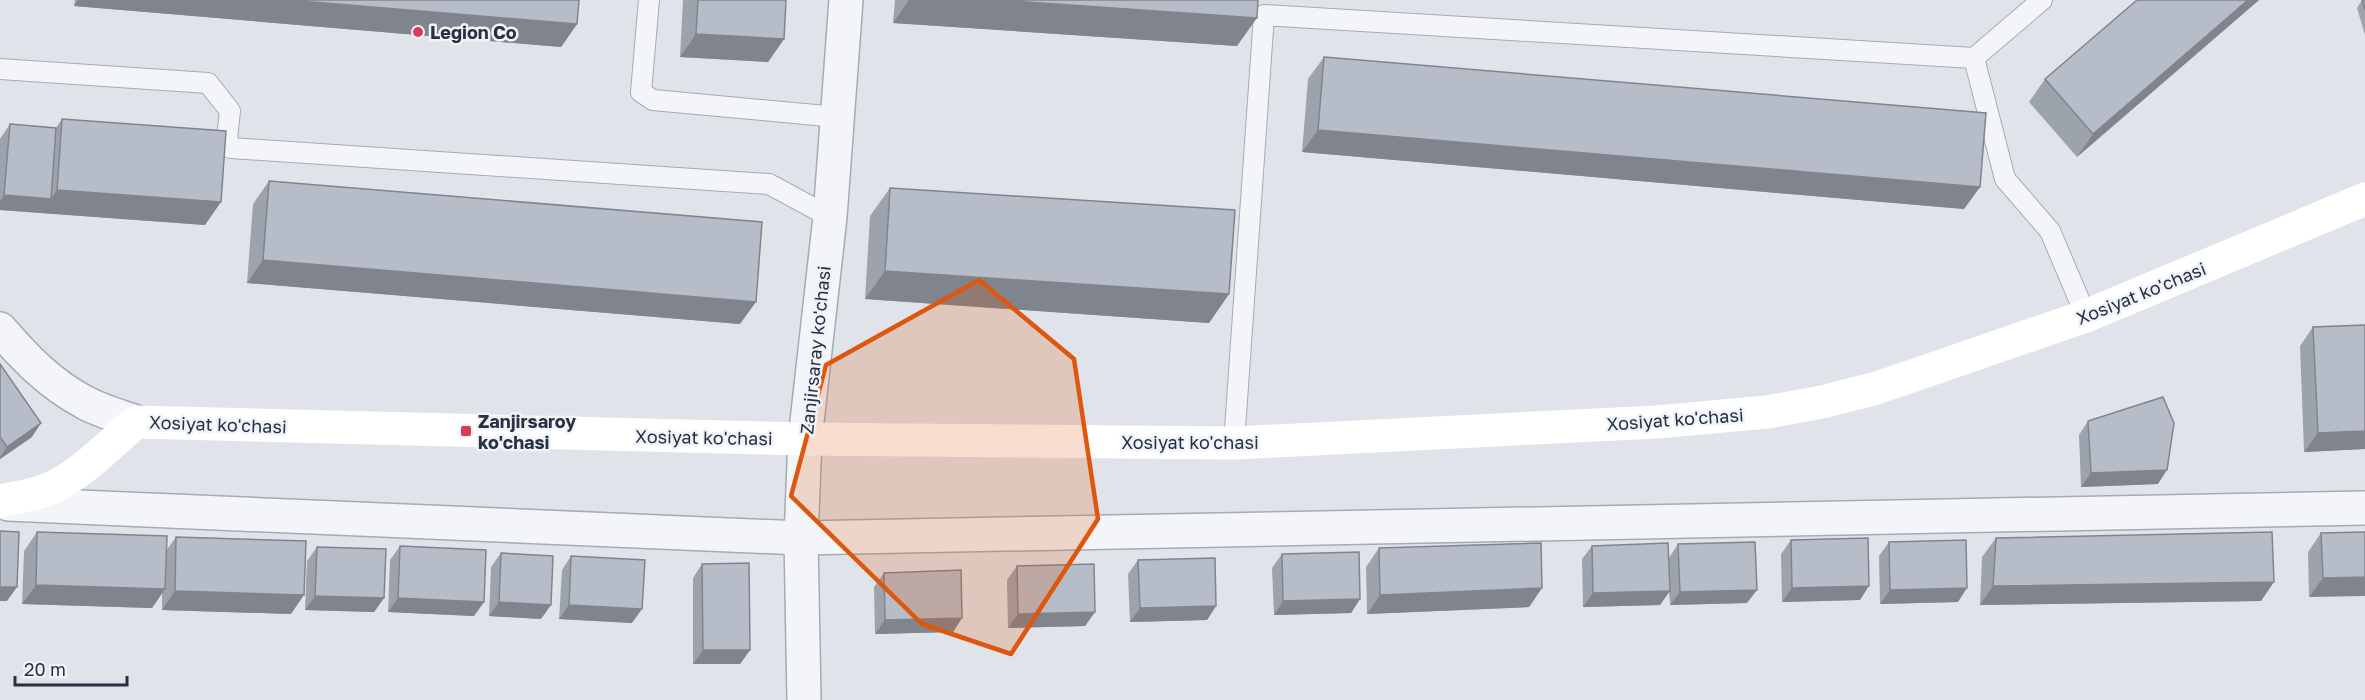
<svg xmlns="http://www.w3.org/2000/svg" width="2365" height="700" font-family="'Golos Text',sans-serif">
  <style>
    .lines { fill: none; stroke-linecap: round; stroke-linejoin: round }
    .lane-casing { stroke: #a5abb5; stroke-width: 22 }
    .street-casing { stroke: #a5abb5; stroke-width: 36 }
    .lane { stroke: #f3f5f8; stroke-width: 20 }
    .street { stroke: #f3f5f8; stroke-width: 33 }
    .secondary { stroke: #fff; stroke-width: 33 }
    .wall { fill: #9da3ac }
    .shaded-wall { fill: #80848c }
    .building { fill: #b7bdc8; stroke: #80848c; stroke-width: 1.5 }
    .marked { fill: #de570f; fill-opacity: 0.2; stroke: #de570f; stroke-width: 4.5; stroke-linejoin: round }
    .poi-dot { fill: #d83c53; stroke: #f0f3f7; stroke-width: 2 }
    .labels { text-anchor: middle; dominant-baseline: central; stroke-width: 5; stroke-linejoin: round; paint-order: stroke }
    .poi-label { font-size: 18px; font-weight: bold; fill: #273143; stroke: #f0f3f7; text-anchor: start }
    .street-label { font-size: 18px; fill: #273143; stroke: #f0f3f7 }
  </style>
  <rect width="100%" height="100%" fill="#e0e4ea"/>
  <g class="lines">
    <defs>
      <g id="lane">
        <polyline points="649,0 641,92 653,100 837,117"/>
        <polyline points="1974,58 2005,179 2050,231 2086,316"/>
        <polyline points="0,69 208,83 230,111 227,138 231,148 769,184 830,217"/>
        <polyline points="1234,443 1264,15 1974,58 2042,0"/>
      </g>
      <g id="street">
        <path d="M0 329C25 358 50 384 84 402 100 411 119 416 136 422"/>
        <polyline points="8,504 801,538 2365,508"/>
        <polyline points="804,700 801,538 805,439 830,217 846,0"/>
      </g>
    </defs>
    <use href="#lane" class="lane-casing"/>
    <use href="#street" class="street-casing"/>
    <use href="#lane" class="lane"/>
    <use href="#street" class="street"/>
    <path class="secondary" d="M0 501C20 497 41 494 59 484 87 469 111 443 136 422L805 439 1234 443 1657 422 1767 412 1822 402 1877 388 2086 316 2365 199"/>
  </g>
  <g class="wall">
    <polygon points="75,0 579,0 577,24 561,47 74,6"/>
    <polygon points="683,0 786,0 784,39 768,62 680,57"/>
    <polygon points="895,0 1258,0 1237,46 893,23"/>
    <polygon points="2259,0 2077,157 2029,102 2045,79"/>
    <polygon points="2362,0 2365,0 2365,35 2357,8"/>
    <polygon points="1324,57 1980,187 1964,209 1302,152 1308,79"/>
    <polygon points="62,119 205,225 0,210 0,139 10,124 56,128"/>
    <polygon points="269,181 740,324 247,283 253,204"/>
    <polygon points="890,188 1229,294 1209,323 865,299 870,216"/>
    <polygon points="2365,325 2365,449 2304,452 2300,346 2313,327"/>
    <polygon points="0,364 32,437 0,459"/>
    <polygon points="2088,421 2158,484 2081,487 2079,435"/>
    <polygon points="37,532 166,551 176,537 291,614 162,610 162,593 152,608 22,604 24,551"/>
    <polygon points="2365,532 2309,597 2308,552 2321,533"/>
    <polygon points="1996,538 2261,601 1980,605 1982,557"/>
    <polygon points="1791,540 1860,600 1782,602 1781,554"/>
    <polygon points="1889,542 1958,602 1880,604 1879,556"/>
    <polygon points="1678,544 1747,603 1670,605 1669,591 1660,605 1583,607 1582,559 1592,546 1669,558"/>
    <polygon points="400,546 484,602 474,616 388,612 390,560"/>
    <polygon points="317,547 384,598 374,612 305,610 307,561"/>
    <polygon points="1379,548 1542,588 1529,607 1367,614 1366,567"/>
    <polygon points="501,553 541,619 489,616 491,567"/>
    <polygon points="1282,554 1360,599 1351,613 1274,615 1272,568"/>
    <polygon points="571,556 632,623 559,619 562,570"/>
    <polygon points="1138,560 1216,606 1207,620 1130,622 1128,574"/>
    <polygon points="702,564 750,650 740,664 693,664 693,578"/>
    <polygon points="1017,566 1095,612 1085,626 1008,628 1007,580"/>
    <polygon points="884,573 962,618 953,632 875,634 874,587"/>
  </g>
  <g class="shaded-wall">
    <polygon points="78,0 289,0 577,24 561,47 74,6"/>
    <polygon points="909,0 999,0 1257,18 1237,46 893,23"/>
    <polygon points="2248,0 2259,0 2077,157 2093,134"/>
    <polygon points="696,34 784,39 768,62 680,57"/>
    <polygon points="1318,130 1980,187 1964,209 1302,152"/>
    <polygon points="57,190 221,202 205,225 0,210 0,201 4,195 51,199"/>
    <polygon points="263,260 756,302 740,324 247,283"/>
    <polygon points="885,271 1229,294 1209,323 865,299"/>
    <polygon points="41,423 32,437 0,459 0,457 7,447"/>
    <polygon points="2365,431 2365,449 2304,452 2318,433"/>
    <polygon points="2167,470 2158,484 2081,487 2091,473"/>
    <polygon points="2365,577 2365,596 2309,597 2323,578"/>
    <polygon points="2274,582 2261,601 1980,605 1993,586"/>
    <polygon points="36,585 165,589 152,608 22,604"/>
    <polygon points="1869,586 1860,600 1782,602 1792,588"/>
    <polygon points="0,587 17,587 7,601 0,601"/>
    <polygon points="1542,588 1529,607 1367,614 1380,595"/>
    <polygon points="1967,588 1958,602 1880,604 1890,590"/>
    <polygon points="1757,590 1747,603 1670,605 1680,592"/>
    <polygon points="175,591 304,595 291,614 162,610"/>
    <polygon points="1670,591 1660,605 1583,607 1593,593"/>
    <polygon points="315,596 384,598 374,612 305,610"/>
    <polygon points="398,598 484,602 474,616 388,612"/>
    <polygon points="1360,599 1351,613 1274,615 1283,601"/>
    <polygon points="499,602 551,605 541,619 489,616"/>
    <polygon points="569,605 642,609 632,623 559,619"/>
    <polygon points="1216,606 1207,620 1130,622 1140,608"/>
    <polygon points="1095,612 1085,626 1008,628 1018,614"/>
    <polygon points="962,618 953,632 875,634 885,620"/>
    <polygon points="703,650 750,650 740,664 693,664"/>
  </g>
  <g class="building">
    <polygon points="289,0 579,0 577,24"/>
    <polygon points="698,0 786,0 784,39 696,34"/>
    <polygon points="999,0 1258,0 1257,18"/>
    <polygon points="2137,0 2248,0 2093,134 2045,79"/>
    <polygon points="2362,0 2365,0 2365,10"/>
    <polygon points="1324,57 1986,113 1980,187 1318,130"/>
    <polygon points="62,119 226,131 221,202 57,190"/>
    <polygon points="10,124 56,128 51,199 4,195"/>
    <polygon points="269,181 762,222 756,302 263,260"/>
    <polygon points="890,188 1235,210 1229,294 885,271"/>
    <polygon points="2365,325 2365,431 2318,433 2313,327"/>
    <polygon points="0,364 41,423 7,447 0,437"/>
    <polygon points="2163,397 2174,423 2167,470 2091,473 2088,421"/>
    <polygon points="0,531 19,532 17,587 0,587"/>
    <polygon points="37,532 167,536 165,589 36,585"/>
    <polygon points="2272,532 2274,582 1993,586 1996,538"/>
    <polygon points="2365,532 2365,577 2323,578 2321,533"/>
    <polygon points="176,537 306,541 304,595 175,591"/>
    <polygon points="1868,538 1869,586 1792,588 1791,540"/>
    <polygon points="1966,540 1967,588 1890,590 1889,542"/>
    <polygon points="1755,542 1757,590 1680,592 1678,544"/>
    <polygon points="1541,543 1542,588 1380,595 1379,548"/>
    <polygon points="1668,543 1670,591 1593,593 1592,546"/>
    <polygon points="400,546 486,550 484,602 398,598"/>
    <polygon points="317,547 386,549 384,598 315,596"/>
    <polygon points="1359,552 1360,599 1283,601 1282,554"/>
    <polygon points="501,553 553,556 551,605 499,602"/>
    <polygon points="571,556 645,560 642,609 569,605"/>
    <polygon points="1215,558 1216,606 1140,608 1138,560"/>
    <polygon points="749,563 750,650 703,650 702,564"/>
    <polygon points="1094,564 1095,612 1018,614 1017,566"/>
    <polygon points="961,570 962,618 885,620 884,573"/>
  </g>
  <path class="marked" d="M979 280 1074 359 1098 519 1011 654 922 624 791 496 826 365Z"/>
  <g class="poi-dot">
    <circle cx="418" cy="32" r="6"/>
    <rect x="460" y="425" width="12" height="12" rx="3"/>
  </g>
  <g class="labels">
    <g class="poi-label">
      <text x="430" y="32">Legion Co</text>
      <text x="478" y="421">Zanjirsaroy<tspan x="478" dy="21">ko'chasi</tspan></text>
    </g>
    <g class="street-label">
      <text transform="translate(2141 293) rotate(-22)">Xosiyat ko'chasi</text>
      <text transform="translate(815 350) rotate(-84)">Zanjirsaray ko'chasi</text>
      <text transform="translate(1675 419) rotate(-4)">Xosiyat ko'chasi</text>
      <text transform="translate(218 424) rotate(2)">Xosiyat ko'chasi</text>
      <text transform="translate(704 437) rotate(1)">Xosiyat ko'chasi</text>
      <text x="1190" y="442">Xosiyat ko'chasi</text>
    </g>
  </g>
  <path d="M15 676v9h112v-9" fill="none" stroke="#273143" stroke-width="3"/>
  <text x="24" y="676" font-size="18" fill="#273143" stroke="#f0f3f7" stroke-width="4.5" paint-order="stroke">20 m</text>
</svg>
